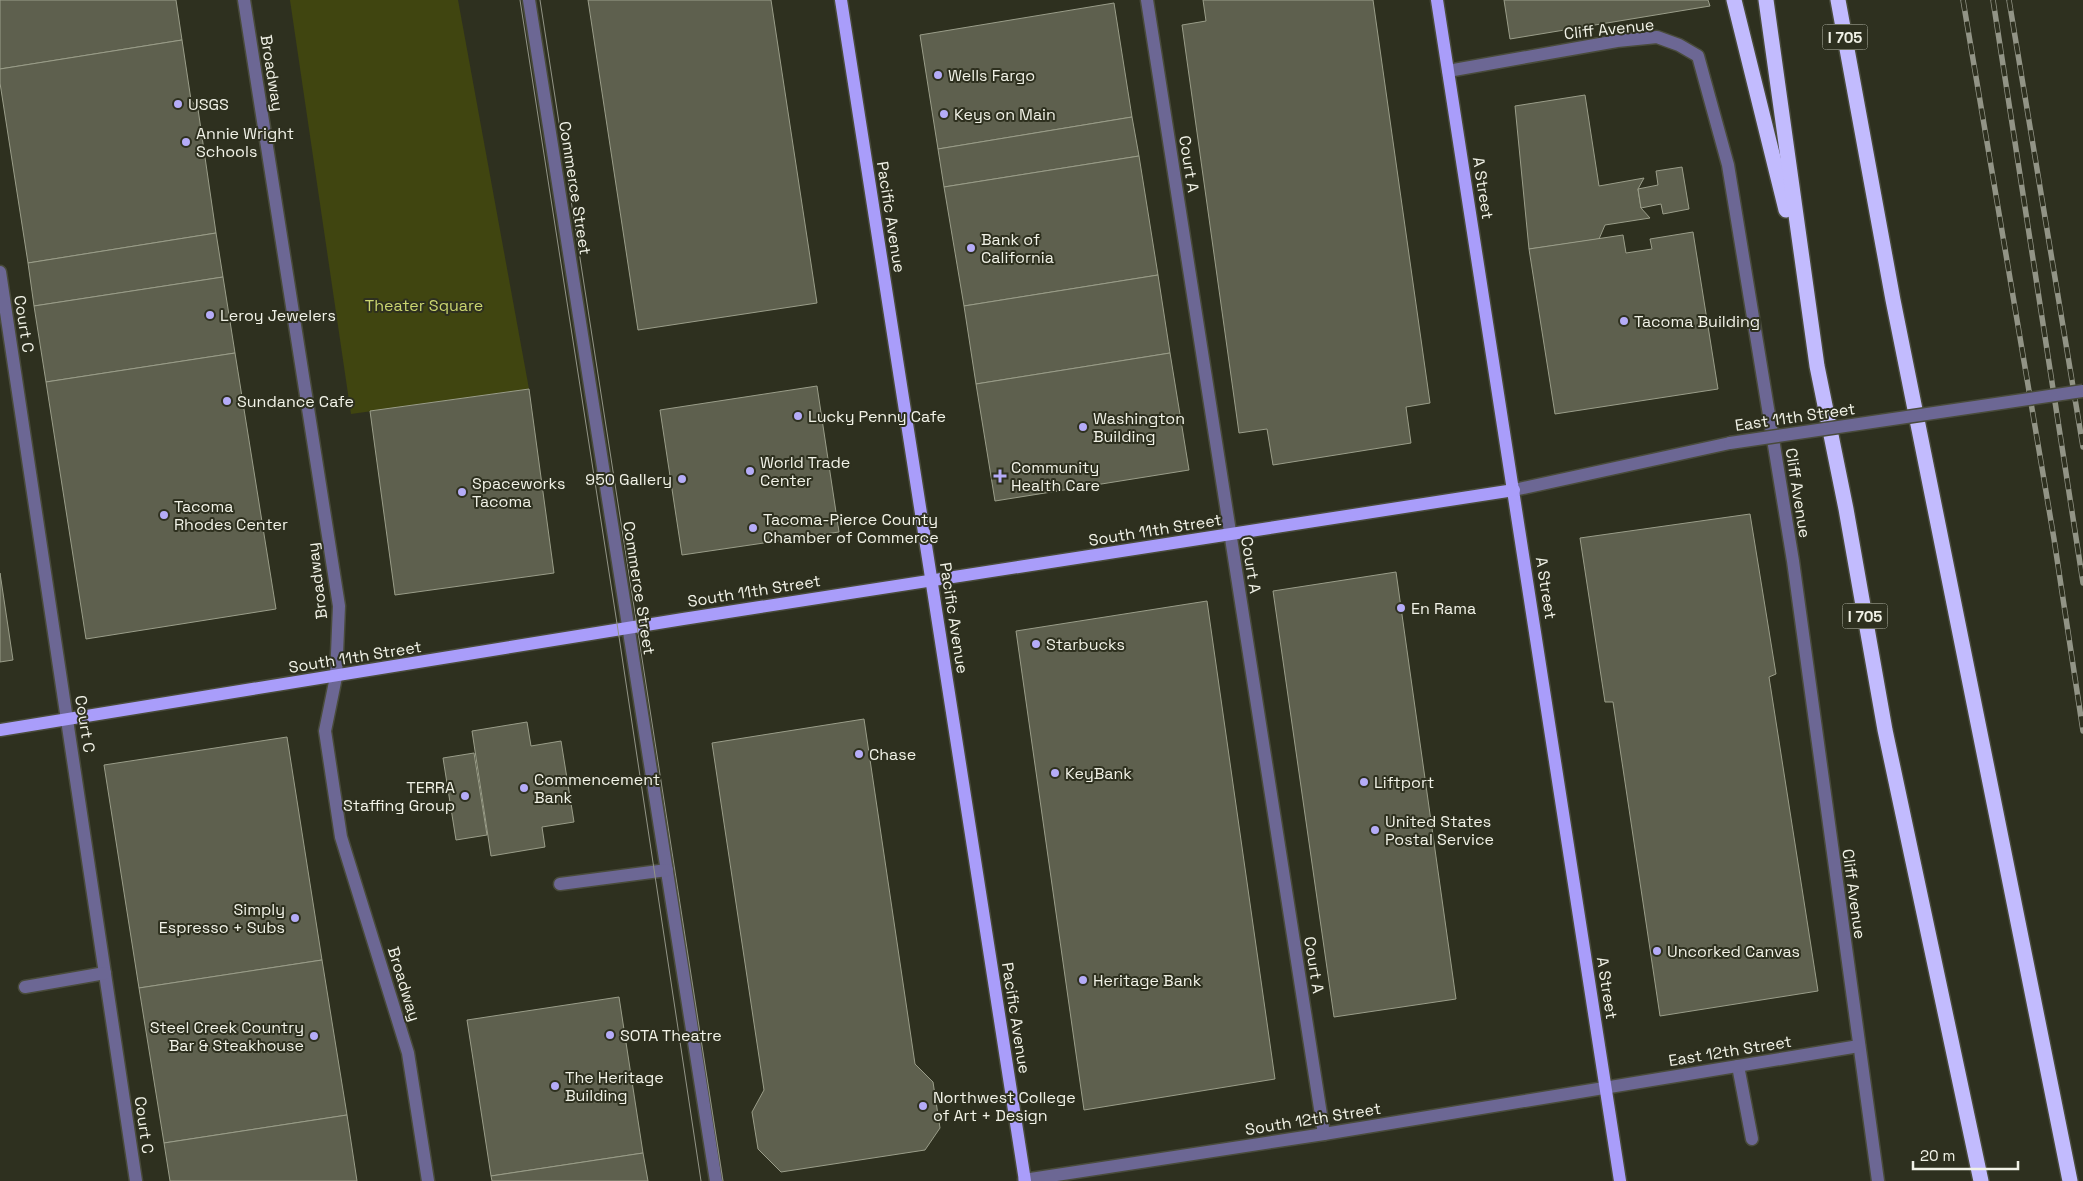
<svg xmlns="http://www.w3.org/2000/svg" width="2083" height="1181" font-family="'Space Grotesk',sans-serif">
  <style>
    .green { fill: #404510 }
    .building { fill: #5e604e; stroke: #9a9d89 }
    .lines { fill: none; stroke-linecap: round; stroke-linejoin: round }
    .minor-casing { stroke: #494b3b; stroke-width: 15 }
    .major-casing { stroke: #494b3b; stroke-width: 15 }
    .highway-casing { stroke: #494b3b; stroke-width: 18 }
    .minor { stroke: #6c6794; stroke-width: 12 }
    .major { stroke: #a99dfa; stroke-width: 12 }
    .highway { stroke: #c2bbfe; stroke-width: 15 }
    .tram { stroke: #929486; stroke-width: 1 }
    .rail-casing { stroke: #929486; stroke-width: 5.5 }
    .rail { stroke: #2e301f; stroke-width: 4; stroke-dasharray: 11; stroke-linecap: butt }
    .minor-bridge-casing { stroke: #494b3b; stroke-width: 15; stroke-linecap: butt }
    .minor-bridge { stroke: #6c6794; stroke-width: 12 }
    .poi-dot { fill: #b5acf8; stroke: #2e301f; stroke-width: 2 }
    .labels { text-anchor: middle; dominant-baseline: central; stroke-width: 4; stroke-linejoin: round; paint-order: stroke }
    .shield { fill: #2e301f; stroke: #b6b8ab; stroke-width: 1 }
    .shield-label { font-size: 15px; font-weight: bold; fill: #f1f2e7 }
    .street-label { font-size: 16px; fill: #f1f2e7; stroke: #2e301f }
    .poi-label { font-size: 16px; fill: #f1f2e7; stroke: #2e301f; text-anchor: start }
    .park-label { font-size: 16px; fill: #cad56f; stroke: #2e301f }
  </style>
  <rect width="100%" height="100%" fill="#2e301f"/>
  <polygon class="green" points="290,0 458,0 529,389 351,414"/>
  <g class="building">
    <polygon points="0,0 176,0 182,40 0,69"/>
    <polygon points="588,0 771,0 817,303 638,330"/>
    <polygon points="1203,0 1373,0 1430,403 1406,407 1411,443 1273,465 1267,429 1239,433 1182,25 1206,21"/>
    <polygon points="1504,0 1708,0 1710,6 1510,39"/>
    <polygon points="1114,3 1132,117 938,149 920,35"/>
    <polygon points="182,40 191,100 198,109 216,233 28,263 0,83 0,69"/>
    <polygon points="1585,95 1599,186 1644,178 1638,189 1641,208 1650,218 1605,225 1599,239 1529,249 1515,106"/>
    <polygon points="1132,117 1139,156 944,187 938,149"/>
    <polygon points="1139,156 1158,275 964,306 944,187"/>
    <polygon points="1682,167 1689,209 1663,214 1661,204 1641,208 1638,189 1658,185 1656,171"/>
    <polygon points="1693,232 1718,389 1555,414 1529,249 1623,235 1626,253 1652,249 1650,239"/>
    <polygon points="216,233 223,277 34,306 28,263"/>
    <polygon points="1158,275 1170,353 976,384 964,306"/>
    <polygon points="223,277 235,353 46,382 34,306"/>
    <polygon points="235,353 276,609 86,639 46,382"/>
    <polygon points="1170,353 1189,470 995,501 976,384"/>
    <polygon points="817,386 839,532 682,555 660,410"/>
    <polygon points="529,389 554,573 395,595 370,411"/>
    <polygon points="1750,514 1776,674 1769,677 1818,991 1660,1016 1613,702 1605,702 1580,538"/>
    <polygon points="1396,572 1456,999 1334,1017 1273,591"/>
    <polygon points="0,573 13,660 0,662"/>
    <polygon points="1207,601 1275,1079 1084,1110 1016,631"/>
    <polygon points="864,719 915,1064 933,1082 940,1128 925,1150 781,1172 758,1149 752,1112 764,1090 712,743"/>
    <polygon points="527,722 531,746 561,741 574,822 542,827 545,847 491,856 472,731"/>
    <polygon points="287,737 322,960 139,988 104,765"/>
    <polygon points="474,753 487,835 456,840 443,758"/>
    <polygon points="322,960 347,1115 164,1143 139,988"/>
    <polygon points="619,997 643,1153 491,1176 467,1020"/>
    <polygon points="347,1115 357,1181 170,1181 164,1143"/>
    <polygon points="643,1153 648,1181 492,1181 491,1176"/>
  </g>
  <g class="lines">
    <defs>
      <g id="minor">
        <polyline points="244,0 339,606 336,677 325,731 341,837 408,1053 428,1181"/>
        <polyline points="529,0 716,1181"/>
        <polyline points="1147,0 1324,1134"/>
        <polyline points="1448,71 1617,41 1657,37 1679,45 1698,56 1728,165 1793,561 1878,1181"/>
        <polyline points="0,272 136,1181"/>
        <polyline points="1514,490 1730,443"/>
        <polyline points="560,884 667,870"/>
        <polyline points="25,987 105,973"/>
        <polyline points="1738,1066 1752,1139"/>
        <polyline points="1024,1180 1324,1134 1859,1046"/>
      </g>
      <g id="major">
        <polyline points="841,0 1025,1181"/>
        <polyline points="1437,0 1620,1181"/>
        <polyline points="0,730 683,619 1514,490"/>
      </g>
      <g id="highway">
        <polyline points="1734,0 1786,210"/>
        <polyline points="1766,0 1817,366 1846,509 1885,730 1981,1181"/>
        <polyline points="1838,0 1893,300 2070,1181"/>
      </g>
    </defs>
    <use href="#minor" class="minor-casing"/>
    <use href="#major" class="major-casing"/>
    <use href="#highway" class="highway-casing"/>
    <use href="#minor" class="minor"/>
    <use href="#major" class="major"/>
    <use href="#highway" class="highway"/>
    <g class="tram">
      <polyline points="520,0 618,630 701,1181"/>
      <polyline points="540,0 723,1181"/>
    </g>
    <defs>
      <g id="rail">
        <polyline points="1963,0 2054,539 2083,731"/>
        <polyline points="1993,0 2083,583"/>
        <polyline points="2009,0 2083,447"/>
      </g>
    </defs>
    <use href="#rail" class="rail-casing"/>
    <use href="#rail" class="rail"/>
    <defs>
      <polyline id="minor-bridge" points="1730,443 2083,391"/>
    </defs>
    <use href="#minor-bridge" class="minor-bridge-casing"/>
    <use href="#minor-bridge" class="minor-bridge"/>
  </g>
  <g class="poi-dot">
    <circle cx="938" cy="75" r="5"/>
    <circle cx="178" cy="104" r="5"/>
    <circle cx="944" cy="114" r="5"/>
    <circle cx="186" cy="142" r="5"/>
    <circle cx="971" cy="248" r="5"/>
    <circle cx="210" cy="315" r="5"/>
    <circle cx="1624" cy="321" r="5"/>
    <circle cx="227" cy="401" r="5"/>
    <circle cx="798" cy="416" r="5"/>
    <circle cx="1083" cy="427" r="5"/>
    <circle cx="750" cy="471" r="5"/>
    <path d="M997.5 468.5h5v5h5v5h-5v5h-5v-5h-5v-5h5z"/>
    <circle cx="682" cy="479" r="5"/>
    <circle cx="462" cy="492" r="5"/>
    <circle cx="164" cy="515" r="5"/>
    <circle cx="753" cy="528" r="5"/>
    <circle cx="1401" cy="608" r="5"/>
    <circle cx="1036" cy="644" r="5"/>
    <circle cx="859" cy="754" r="5"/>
    <circle cx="1055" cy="773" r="5"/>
    <circle cx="1364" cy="782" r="5"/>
    <circle cx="524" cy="788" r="5"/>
    <circle cx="465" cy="796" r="5"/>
    <circle cx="1375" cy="830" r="5"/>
    <circle cx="295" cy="918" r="5"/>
    <circle cx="1657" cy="951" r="5"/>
    <circle cx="1083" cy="980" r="5"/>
    <circle cx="610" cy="1035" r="5"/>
    <circle cx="314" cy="1036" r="5"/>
    <circle cx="555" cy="1086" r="5"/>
    <circle cx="923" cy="1106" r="5"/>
  </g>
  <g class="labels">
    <g class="shield">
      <rect x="1822.5" y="24.5" width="45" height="25" rx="4"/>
      <rect x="1842.5" y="603.5" width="45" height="25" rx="4"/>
    </g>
    <g class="shield-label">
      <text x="1845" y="37">I 705</text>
      <text x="1865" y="616">I 705</text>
    </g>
    <g class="street-label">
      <text transform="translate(1609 29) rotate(-6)">Cliff Avenue</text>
      <text transform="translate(272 73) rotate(81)">Broadway</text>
      <text transform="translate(1189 164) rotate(81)">Court A</text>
      <text transform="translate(575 188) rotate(81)">Commerce Street</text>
      <text transform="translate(1483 188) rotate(81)">A Street</text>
      <text transform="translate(891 217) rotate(81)">Pacific Avenue</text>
      <text transform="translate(24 324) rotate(81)">Court C</text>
      <text transform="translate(1795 417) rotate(-8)">East 11th Street</text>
      <text transform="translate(1798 493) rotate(81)">Cliff Avenue</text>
      <text transform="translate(1155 530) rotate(-9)">South 11th Street</text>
      <text transform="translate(1251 565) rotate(81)">Court A</text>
      <text transform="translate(317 581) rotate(-97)">Broadway</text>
      <text transform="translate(639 588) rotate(81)">Commerce Street</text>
      <text transform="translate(1546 588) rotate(81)">A Street</text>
      <text transform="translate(754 591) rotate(-9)">South 11th Street</text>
      <text transform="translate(954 618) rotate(81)">Pacific Avenue</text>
      <text transform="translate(355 657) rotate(-9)">South 11th Street</text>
      <text transform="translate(85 724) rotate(81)">Court C</text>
      <text transform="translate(1854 894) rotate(82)">Cliff Avenue</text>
      <text transform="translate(1314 965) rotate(81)">Court A</text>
      <text transform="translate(404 984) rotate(73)">Broadway</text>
      <text transform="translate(1607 988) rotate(81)">A Street</text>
      <text transform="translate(1016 1018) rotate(81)">Pacific Avenue</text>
      <text transform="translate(1730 1051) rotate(-9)">East 12th Street</text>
      <text transform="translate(1313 1119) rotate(-9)">South 12th Street</text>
      <text transform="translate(144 1125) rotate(82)">Court C</text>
    </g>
    <g class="poi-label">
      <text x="948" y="75">Wells Fargo</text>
      <text x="188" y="104">USGS</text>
      <text x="954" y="114">Keys on Main</text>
      <text x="196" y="133">Annie Wright<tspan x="196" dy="18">Schools</tspan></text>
      <text x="981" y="239">Bank of<tspan x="981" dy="18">California</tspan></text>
      <text x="220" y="315">Leroy Jewelers</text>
      <text x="1634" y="321">Tacoma Building</text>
      <text x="237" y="401">Sundance Cafe</text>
      <text x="808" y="416">Lucky Penny Cafe</text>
      <text x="1093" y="418">Washington<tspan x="1093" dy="18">Building</tspan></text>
      <text x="760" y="462">World Trade<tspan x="760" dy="18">Center</tspan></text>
      <text x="1011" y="467">Community<tspan x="1011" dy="18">Health Care</tspan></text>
      <text x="672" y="479" text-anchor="end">950 Gallery</text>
      <text x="472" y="483">Spaceworks<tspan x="472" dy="18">Tacoma</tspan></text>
      <text x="174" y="506">Tacoma<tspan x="174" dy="18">Rhodes Center</tspan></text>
      <text x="763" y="519">Tacoma-Pierce County<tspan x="763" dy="18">Chamber of Commerce</tspan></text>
      <text x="1411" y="608">En Rama</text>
      <text x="1046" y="644">Starbucks</text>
      <text x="869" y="754">Chase</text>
      <text x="1065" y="773">KeyBank</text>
      <text x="534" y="779">Commencement<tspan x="534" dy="18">Bank</tspan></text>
      <text x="1374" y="782">Liftport</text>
      <text x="455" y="787" text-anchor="end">TERRA<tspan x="455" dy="18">Staffing Group</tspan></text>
      <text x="1385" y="821">United States<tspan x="1385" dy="18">Postal Service</tspan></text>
      <text x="285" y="909" text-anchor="end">Simply<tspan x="285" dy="18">Espresso + Subs</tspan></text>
      <text x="1667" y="951">Uncorked Canvas</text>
      <text x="1093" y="980">Heritage Bank</text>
      <text x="304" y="1027" text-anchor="end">Steel Creek Country<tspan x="304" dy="18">Bar &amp; Steakhouse</tspan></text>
      <text x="620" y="1035">SOTA Theatre</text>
      <text x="565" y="1077">The Heritage<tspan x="565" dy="18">Building</tspan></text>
      <text x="933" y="1097">Northwest College<tspan x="933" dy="18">of Art + Design</tspan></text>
    </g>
    <g class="park-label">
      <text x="424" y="305">Theater Square</text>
    </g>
  </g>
  <path d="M1913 1161v8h105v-8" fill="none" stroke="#f1f2e7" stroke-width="2.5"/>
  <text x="1920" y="1161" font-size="15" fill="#f1f2e7" stroke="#2e301f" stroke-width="4" paint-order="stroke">20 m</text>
</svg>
